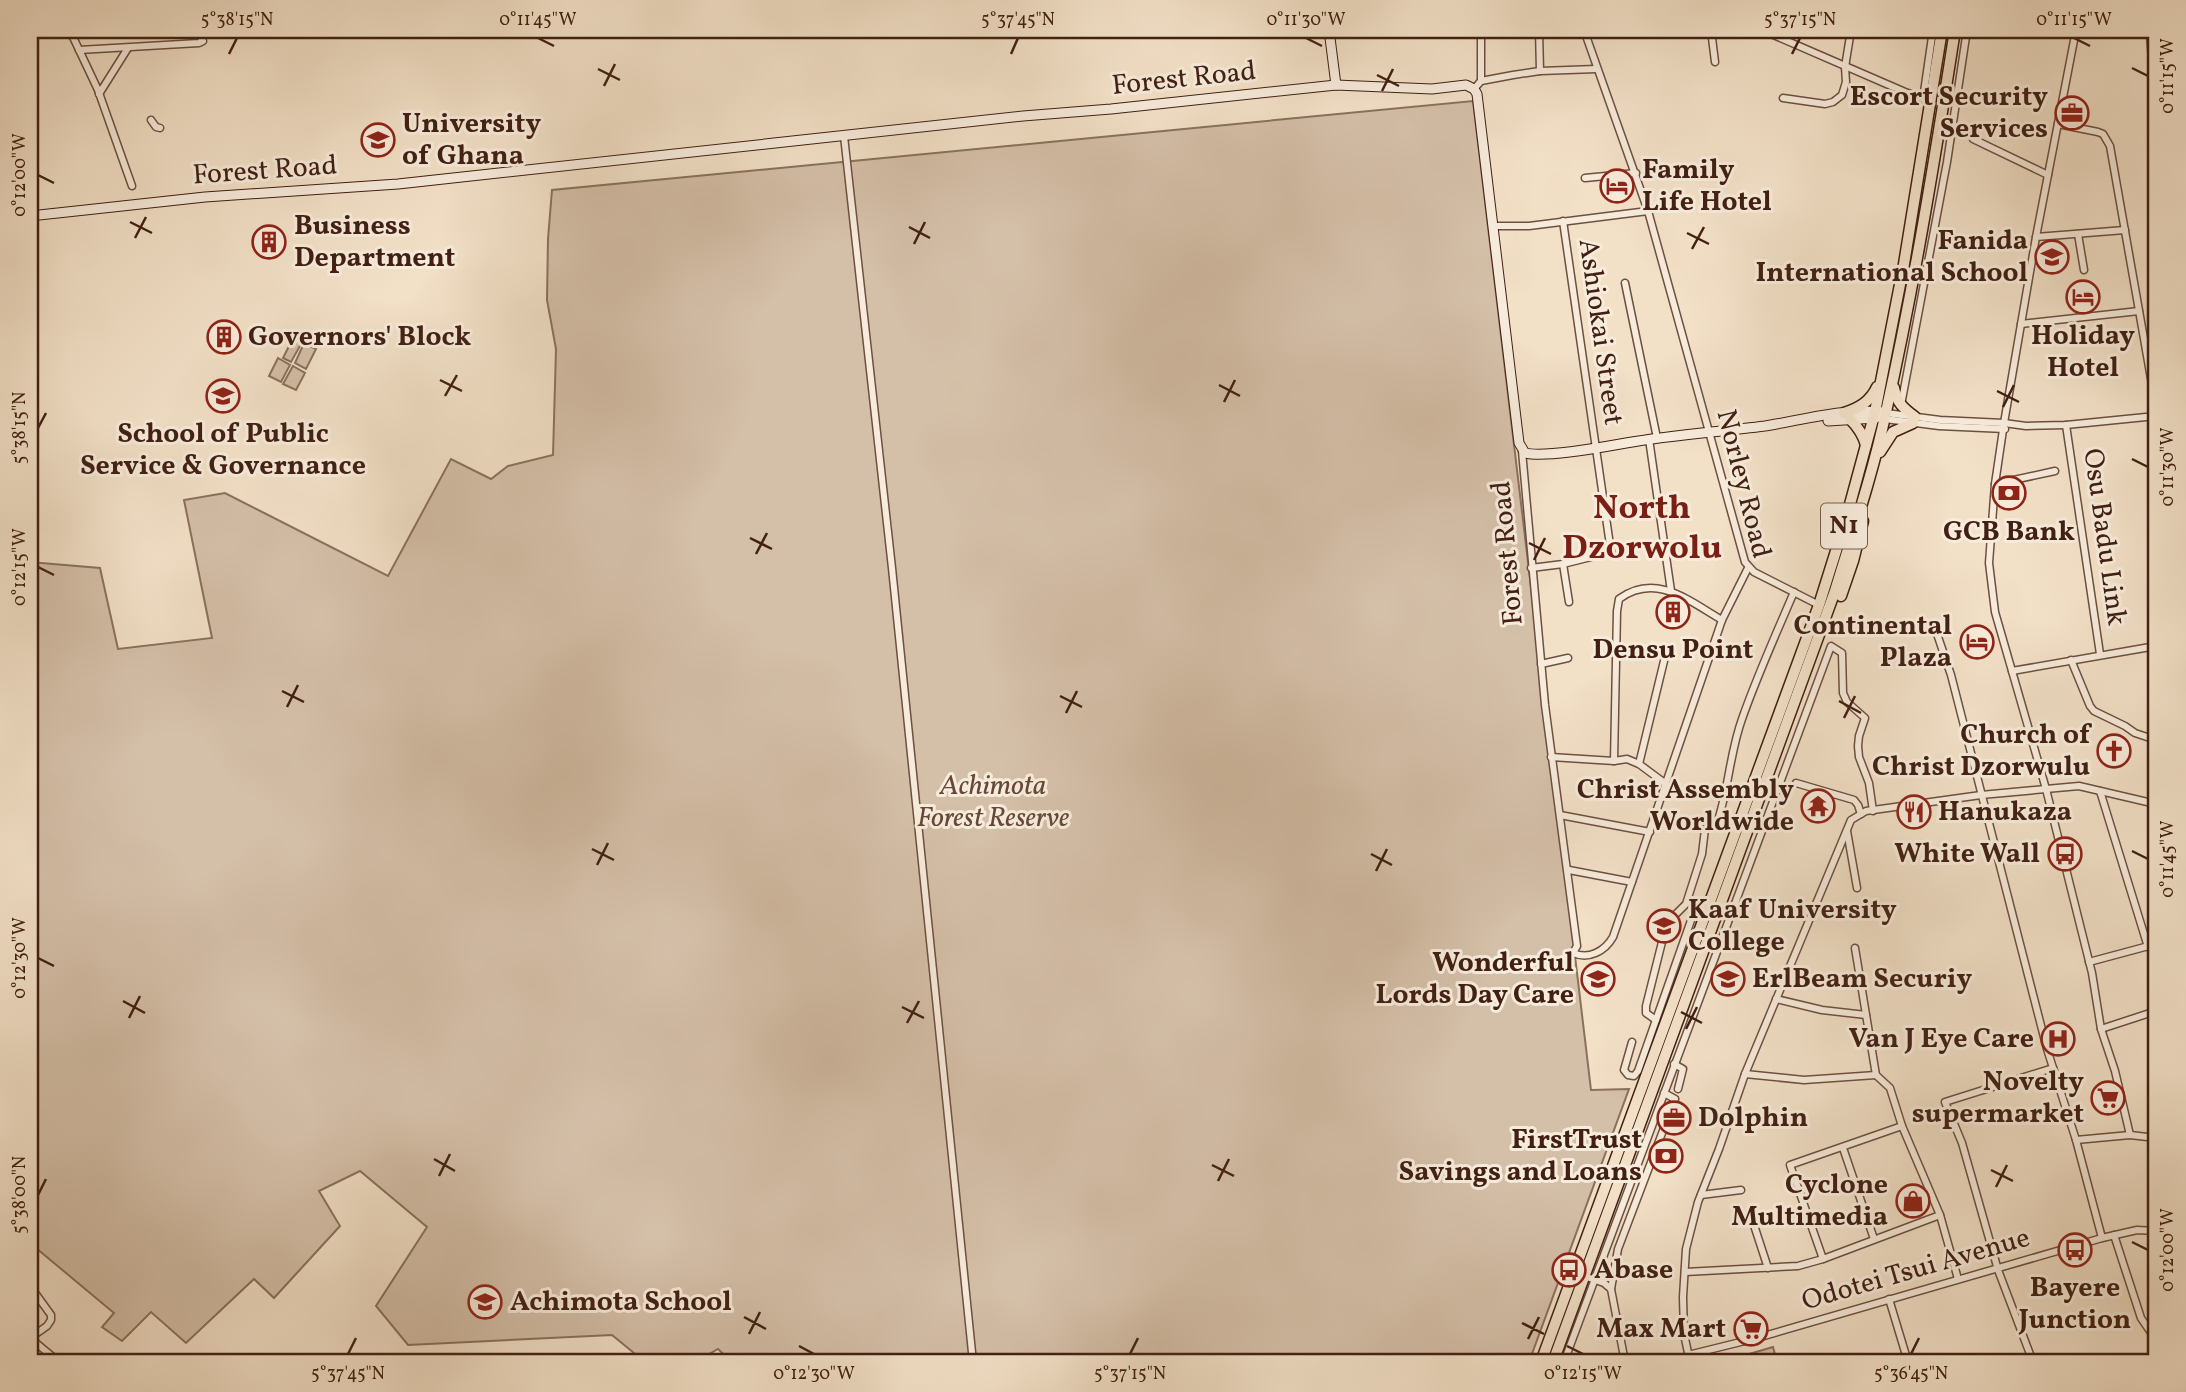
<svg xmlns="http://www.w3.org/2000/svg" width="2186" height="1392" font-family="Vollkorn,serif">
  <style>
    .green { fill: #d4bfa8; stroke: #8a705e; stroke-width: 2 }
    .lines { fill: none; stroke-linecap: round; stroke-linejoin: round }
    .stream { stroke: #876c5a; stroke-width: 2 }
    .street-casing { stroke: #6d5040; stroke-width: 9 }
    .secondary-casing { stroke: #412013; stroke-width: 11 }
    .highway-casing { stroke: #412013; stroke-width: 13 }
    .street { stroke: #f7ebdb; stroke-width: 6 }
    .secondary { stroke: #f7ebdb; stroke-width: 9 }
    .highway { stroke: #f2e0c7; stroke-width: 10 }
    .ticks { fill: none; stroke: #412013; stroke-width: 2.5 }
    .labels { text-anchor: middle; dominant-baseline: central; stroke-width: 6; stroke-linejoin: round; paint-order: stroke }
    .shield { fill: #f7ebdb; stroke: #785d4f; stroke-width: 2 }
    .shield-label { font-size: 26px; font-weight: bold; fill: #412013 }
    .street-label { font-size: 28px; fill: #412013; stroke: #f7ebdb }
    .poi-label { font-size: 28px; font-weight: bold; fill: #412013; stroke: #f7ebdb; text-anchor: end }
    .park-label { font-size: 28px; font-style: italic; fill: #664838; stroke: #f7ebdb }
    .district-label { font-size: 35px; font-weight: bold; fill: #7a1f14; stroke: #f7ebdb }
    .neatline { fill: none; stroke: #412013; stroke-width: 2.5 }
    .ticks-label { font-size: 18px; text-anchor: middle; fill: #412013 }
  </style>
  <rect width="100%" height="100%" fill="#f2e0c7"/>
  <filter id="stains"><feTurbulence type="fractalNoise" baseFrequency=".00286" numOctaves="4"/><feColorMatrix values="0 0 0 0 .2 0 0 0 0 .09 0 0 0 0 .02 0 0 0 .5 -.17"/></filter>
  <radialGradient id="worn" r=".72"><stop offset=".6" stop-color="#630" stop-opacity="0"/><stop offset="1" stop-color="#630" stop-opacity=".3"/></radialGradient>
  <g class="green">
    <polygon points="1473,101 1591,1090 1629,1089 1529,1362 732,1362 718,1349 695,1362 645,1362 612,1335 408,1345 376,1306 427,1227 360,1171 319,1191 340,1226 274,1298 254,1279 186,1343 151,1312 122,1341 102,1327 114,1313 30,1243 30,562 100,568 118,649 212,638 184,500 225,493 388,576 451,459 491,479 508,466 553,455 556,349 547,300 548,239 552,190"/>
    <polygon points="293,338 300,341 301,344 291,362 283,358"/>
    <polygon points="304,343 316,349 306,369 295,363"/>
    <polygon points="278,358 290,365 281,382 269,376"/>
    <polygon points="293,366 305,373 296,390 283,384"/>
    <polygon points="1773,1347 1777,1362 1741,1362 1739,1357"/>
  </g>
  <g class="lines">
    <polyline class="stream" points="2146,30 2148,54 2156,77"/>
    <defs>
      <g id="street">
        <polyline points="65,30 73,37 98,90 132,186"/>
        <polyline points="1481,30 1481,81"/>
        <polyline points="1539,30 1540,71"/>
        <polyline points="1584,30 1648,211 1745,562 1754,572 1819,605"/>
        <polyline points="1711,30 1715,62"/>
        <polyline points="1762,30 1905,92 1931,101"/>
        <polyline points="2076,30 2036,237 2004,423 1995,484 1989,563 1995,612 2046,789 2092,973 2101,1029 2115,1071 2130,1135"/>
        <polyline points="79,50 199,43 203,41 197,30"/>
        <polyline points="1474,89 1481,81 1513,75 1540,71 1596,69"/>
        <polyline points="99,94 128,48"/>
        <polyline points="1783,98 1825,104 1833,102 1842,95 1846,82 1845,67 1851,30"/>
        <polyline points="1923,99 1933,30"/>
        <polyline points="151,120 156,127 160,128"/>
        <polyline points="2058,124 2098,132 2103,134 2110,146 2156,407"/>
        <polyline points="844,136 892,568 973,1362"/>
        <polyline points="1973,139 2048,175"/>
        <polyline points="1585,178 1636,173"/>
        <polyline points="1493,226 1529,226 1648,211"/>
        <polyline points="2078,234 2084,270"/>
        <polyline points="2036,237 2125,230"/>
        <polyline points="1625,283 1657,438"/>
        <polyline points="2021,324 2139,311"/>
        <polyline points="1901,405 1947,162 1967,30"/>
        <polyline points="1886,413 1940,420 2004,423 2026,426 2066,425 2156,416"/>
        <polyline points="1885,419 1939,426 2005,429"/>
        <polyline points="2066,425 2100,654"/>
        <polyline points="1649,439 1671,591"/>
        <path d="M1522 451 1545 705 1577 946 1573 953C1589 960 1605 951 1613 937L1722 620 1748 568"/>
        <polyline points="1995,484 2055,471"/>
        <polyline points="1563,564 1569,602"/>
        <polyline points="1531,568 1563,564 1611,552 1563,221"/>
        <polyline points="1934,625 1951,675 2047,1049 2076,1140 2102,1238"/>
        <polyline points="2071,660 2090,706 2094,711 2125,726 2135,733 2156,740"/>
        <polyline points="1541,664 1568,658"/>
        <polyline points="2012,671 2156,646"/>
        <polyline points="1551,757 1614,761 1627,759 1639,764 1666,784"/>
        <path d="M1614 761 1617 611 1619 599C1656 572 1689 601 1722 620"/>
        <polyline points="1639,764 1664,661"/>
        <polyline points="1796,783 1854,800 1858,805 1861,814"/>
        <polyline points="2100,791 2148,947"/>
        <polyline points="1560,815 1650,832"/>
        <polyline points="1847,831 1857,888"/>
        <polyline points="1569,870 1632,882"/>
        <polyline points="1855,948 1876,1075 1890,1088 1902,1126 1940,1215 1958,1279"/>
        <polyline points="2089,962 2156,944"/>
        <polyline points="1776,999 1822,1010 1866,1015"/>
        <path d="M1656 1020 1646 1013V1006L1664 934 1675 915 1686 904 1702 854 1705 829 1717 823 1718 820C1729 786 1730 752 1742 719 1757 676 1776 634 1794 592"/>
        <polyline points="2101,1029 2156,1011"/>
        <polyline points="1632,1042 1624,1070 1628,1075 1634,1076 1638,1071 1695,909"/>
        <polyline points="1674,1064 1683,1069 1678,1089"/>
        <polyline points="1745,1074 1804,1080 1876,1075"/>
        <polyline points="2076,1140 2130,1135 2156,1138"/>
        <polyline points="1843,1148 1874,1239"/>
        <polyline points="1701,1195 1741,1190"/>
        <polyline points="1751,1216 1768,1268"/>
        <polyline points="2153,1230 2156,1212"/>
        <polyline points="2114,1235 2141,1318 2156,1340"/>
        <polyline points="1823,1259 1790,1165 1902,1126"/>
        <polyline points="1685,1272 1798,1266 1823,1259 1940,1215"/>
        <polyline points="1584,1276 1604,1283 1611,1289 1625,1362"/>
        <polyline points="30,1286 51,1315 51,1320 47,1326 30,1338"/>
        <polyline points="1611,1289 1618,1249 1675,1099 1664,1093"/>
        <polyline points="1889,1299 1908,1362"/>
        <polyline points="30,1338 59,1362"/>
        <polyline points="1688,1355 1757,1338 2102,1238 2137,1230 2156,1231"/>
        <polyline points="1564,1362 1831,646 1842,653 1843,693 1847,702 1865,718 1859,736 1858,746 1859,757 1869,783 1873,811"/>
        <polyline points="1690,1362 1684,1334 1683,1297 1686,1249 1698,1202 1719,1149 1745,1074 1851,820 1866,811 1981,795 2079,786 2156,804"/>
        <polyline points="2033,1362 1998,1270 1962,1143 1945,1102 2053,1068"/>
      </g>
      <g id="secondary">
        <polyline points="1329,30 1336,85"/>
        <path d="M30 216 205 197 398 184 1023 116 1111 109 1336 85 1432 89 1466 85 1474 89 1477 94 1519 443 1525 453C1546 458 1603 447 1626 443 1672 435 1718 432 1765 426 1803 420 1843 408 1882 412"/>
        <polyline points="1828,421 1876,418"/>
      </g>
      <g id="highway">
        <path d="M1894 388C1897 403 1903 408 1915 417"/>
        <path d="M1844 413C1859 408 1870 402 1877 387"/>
        <path d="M1850 419C1858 427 1863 434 1866 445"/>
        <polyline points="1880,452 1893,432 1913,423"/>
        <polyline points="1841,596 1853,561 1863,521"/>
        <polyline points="1541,1362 1819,605 1846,519 1875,412 1904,264 1942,30"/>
        <path d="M1553 1362 1835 591C1853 532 1873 473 1886 412 1914 286 1935 158 1955 30"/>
      </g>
    </defs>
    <use href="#street" class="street-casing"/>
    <use href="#secondary" class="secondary-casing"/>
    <use href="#highway" class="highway-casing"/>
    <use href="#street" class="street"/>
    <use href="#secondary" class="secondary"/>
    <use href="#highway" class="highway"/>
  </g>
  <path class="ticks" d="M538 38 554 46M1306 38 1322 46M2074 38 2090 46M229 54 237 38M1011 54 1018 38M1792 54 1800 38M2132 68 2148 76M598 69 620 80M1377 75 1399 86M604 86 615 64M1382 91 1393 69M38 175 54 183M130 222 152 233M909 227 930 238M1687 233 1709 244M135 238 146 217M914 244 925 222M1692 249 1704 227M440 380 462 391M1219 385 1240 396M1997 391 2019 402M445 396 457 375M1224 402 1235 380M2003 407 2014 385M38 428 46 413M2132 459 2148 467M750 538 772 549M1529 543 1551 554M756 554 767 533M1534 560 1545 538M38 567 54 575M282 691 304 702M1060 696 1082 707M1839 701 1861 713M287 707 298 685M1066 713 1077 691M1844 718 1855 696M592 849 614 860M2132 851 2148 859M1371 854 1392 865M597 865 608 843M1376 871 1387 849M38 958 54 966M123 1001 145 1013M902 1007 924 1018M1681 1012 1702 1023M129 1018 140 996M907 1023 919 1001M1686 1029 1697 1007M434 1159 455 1171M1212 1165 1234 1176M1991 1170 2013 1181M439 1176 450 1154M1218 1181 1229 1159M1996 1187 2007 1165M38 1195 46 1179M2132 1242 2148 1250M744 1317 766 1329M1522 1323 1544 1334M749 1334 760 1312M1528 1339 1539 1317M799 1346 814 1354M1567 1346 1583 1354M348 1354 356 1338M1130 1354 1138 1338M1911 1354 1919 1338"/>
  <defs>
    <symbol id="office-ring" viewBox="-11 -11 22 22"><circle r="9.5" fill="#f7ebdb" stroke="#8f2418" stroke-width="1.5"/><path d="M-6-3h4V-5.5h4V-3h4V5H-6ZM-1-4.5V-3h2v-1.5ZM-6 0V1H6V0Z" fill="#8f2418"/></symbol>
    <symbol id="university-ring" viewBox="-11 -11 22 22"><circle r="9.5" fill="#f7ebdb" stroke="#8f2418" stroke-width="1.5"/><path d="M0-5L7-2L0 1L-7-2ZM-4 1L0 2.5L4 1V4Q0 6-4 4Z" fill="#8f2418"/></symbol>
    <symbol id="hotel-ring" viewBox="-11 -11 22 22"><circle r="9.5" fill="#f7ebdb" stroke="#8f2418" stroke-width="1.5"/><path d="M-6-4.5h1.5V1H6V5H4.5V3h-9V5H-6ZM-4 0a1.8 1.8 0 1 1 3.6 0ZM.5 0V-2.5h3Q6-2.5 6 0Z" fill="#8f2418"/></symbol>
    <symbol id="building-ring" viewBox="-11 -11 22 22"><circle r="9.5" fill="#f7ebdb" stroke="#8f2418" stroke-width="1.5"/><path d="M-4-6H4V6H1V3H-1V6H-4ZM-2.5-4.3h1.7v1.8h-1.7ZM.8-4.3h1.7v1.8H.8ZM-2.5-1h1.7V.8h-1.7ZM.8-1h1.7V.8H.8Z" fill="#8f2418"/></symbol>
    <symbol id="school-ring" viewBox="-11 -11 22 22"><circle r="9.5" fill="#f7ebdb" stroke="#8f2418" stroke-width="1.5"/><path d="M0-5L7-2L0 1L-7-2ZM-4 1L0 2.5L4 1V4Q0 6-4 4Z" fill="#8f2418"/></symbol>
    <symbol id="bank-ring" viewBox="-11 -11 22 22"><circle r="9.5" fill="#f7ebdb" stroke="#8f2418" stroke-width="1.5"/><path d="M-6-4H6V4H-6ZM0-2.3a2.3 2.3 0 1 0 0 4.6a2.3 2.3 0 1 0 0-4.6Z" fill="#8f2418"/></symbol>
    <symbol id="church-ring" viewBox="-11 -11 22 22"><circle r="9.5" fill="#f7ebdb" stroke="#8f2418" stroke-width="1.5"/><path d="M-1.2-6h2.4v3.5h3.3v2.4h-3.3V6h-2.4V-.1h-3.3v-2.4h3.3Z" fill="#8f2418"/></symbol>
    <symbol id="temple-ring" viewBox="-11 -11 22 22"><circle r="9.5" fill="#f7ebdb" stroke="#8f2418" stroke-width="1.5"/><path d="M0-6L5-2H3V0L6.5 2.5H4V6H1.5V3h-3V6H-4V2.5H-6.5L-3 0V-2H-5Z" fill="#8f2418"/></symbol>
    <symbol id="restaurant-ring" viewBox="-11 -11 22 22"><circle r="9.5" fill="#f7ebdb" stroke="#8f2418" stroke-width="1.5"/><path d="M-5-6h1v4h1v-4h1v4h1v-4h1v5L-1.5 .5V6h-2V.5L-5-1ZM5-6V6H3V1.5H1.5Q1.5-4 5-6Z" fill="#8f2418"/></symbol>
    <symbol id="bus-ring" viewBox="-11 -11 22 22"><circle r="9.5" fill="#f7ebdb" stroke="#8f2418" stroke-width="1.5"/><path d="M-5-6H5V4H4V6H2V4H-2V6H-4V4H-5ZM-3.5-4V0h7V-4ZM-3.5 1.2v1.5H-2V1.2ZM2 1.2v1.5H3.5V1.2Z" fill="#8f2418"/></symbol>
    <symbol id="hospital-ring" viewBox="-11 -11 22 22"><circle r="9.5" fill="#f7ebdb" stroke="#8f2418" stroke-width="1.5"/><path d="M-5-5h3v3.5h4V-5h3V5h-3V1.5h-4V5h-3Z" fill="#8f2418"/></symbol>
    <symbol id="supermarket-ring" viewBox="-11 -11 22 22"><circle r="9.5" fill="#f7ebdb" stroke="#8f2418" stroke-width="1.5"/><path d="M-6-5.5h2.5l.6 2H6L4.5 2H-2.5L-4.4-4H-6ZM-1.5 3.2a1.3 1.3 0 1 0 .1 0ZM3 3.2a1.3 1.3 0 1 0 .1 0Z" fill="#8f2418"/></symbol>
    <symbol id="shop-ring" viewBox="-11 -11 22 22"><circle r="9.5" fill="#f7ebdb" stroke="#8f2418" stroke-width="1.5"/><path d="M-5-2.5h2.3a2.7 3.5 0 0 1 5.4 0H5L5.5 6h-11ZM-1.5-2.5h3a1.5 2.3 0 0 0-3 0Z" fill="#8f2418"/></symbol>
  </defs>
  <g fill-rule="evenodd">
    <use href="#office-ring" x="2053" y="94" width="38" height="38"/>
    <use href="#university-ring" x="359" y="121" width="38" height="38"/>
    <use href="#hotel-ring" x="1598" y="167" width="38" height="38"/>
    <use href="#building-ring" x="250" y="223" width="38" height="38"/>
    <use href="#school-ring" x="2033" y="238" width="38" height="38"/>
    <use href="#hotel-ring" x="2064" y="278" width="38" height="38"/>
    <use href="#building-ring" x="205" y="318" width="38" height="38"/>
    <use href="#school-ring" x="204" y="377" width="38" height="38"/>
    <use href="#bank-ring" x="1990" y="474" width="38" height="38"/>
    <use href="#building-ring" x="1654" y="593" width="38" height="38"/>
    <use href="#hotel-ring" x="1958" y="623" width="38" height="38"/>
    <use href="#church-ring" x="2095" y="732" width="38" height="38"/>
    <use href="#temple-ring" x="1799" y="787" width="38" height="38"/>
    <use href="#restaurant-ring" x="1895" y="793" width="38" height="38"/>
    <use href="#bus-ring" x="2046" y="835" width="38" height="38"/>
    <use href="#university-ring" x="1645" y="907" width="38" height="38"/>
    <use href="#school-ring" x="1579" y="960" width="38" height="38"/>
    <use href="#school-ring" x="1709" y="960" width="38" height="38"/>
    <use href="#hospital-ring" x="2039" y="1020" width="38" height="38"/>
    <use href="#supermarket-ring" x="2089" y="1079" width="38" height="38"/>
    <use href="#office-ring" x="1655" y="1099" width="38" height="38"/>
    <use href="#bank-ring" x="1647" y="1137" width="38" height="38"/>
    <use href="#shop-ring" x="1894" y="1182" width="38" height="38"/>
    <use href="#bus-ring" x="2056" y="1231" width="38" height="38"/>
    <use href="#bus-ring" x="1550" y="1251" width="38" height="38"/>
    <use href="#school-ring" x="466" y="1283" width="38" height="38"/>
    <use href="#supermarket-ring" x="1732" y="1310" width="38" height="38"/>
  </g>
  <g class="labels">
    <rect class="shield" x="1821" y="503.5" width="46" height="45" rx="5"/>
    <g class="shield-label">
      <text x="1844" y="526">N1</text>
    </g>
    <g class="street-label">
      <text transform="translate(1184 79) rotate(-6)">Forest Road</text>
      <text transform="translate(265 171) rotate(-4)">Forest Road</text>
      <text transform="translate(1600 332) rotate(82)">Ashiokai Street</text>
      <text transform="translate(1743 484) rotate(76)">Norley Road</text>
      <text transform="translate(2104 537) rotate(82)">Osu Badu Link</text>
      <text transform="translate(1508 553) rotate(-95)">Forest Road</text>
      <text transform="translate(1916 1270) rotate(-16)">Odotei Tsui Avenue</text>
    </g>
    <g class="poi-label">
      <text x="2048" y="97">Escort Security<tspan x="2048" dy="32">Services</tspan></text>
      <text x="402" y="124" text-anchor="start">University<tspan x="402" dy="32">of Ghana</tspan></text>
      <text x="1642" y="170" text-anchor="start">Family<tspan x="1642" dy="32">Life Hotel</tspan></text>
      <text x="294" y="226" text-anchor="start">Business<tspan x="294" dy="32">Department</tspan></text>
      <text x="2028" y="241">Fanida<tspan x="2028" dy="32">International School</tspan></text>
      <text x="2083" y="336" text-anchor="middle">Holiday<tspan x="2083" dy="32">Hotel</tspan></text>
      <text x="248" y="337" text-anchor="start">Governors' Block</text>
      <text x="223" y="434" text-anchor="middle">School of Public<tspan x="223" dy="32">Service &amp; Governance</tspan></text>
      <text x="2009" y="532" text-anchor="middle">GCB Bank</text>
      <text x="1952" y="626">Continental<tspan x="1952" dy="32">Plaza</tspan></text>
      <text x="1673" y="650" text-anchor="middle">Densu Point</text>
      <text x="2090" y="735">Church of<tspan x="2090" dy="32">Christ Dzorwulu</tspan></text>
      <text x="1794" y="790">Christ Assembly<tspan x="1794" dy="32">Worldwide</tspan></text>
      <text x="1938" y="812" text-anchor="start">Hanukaza</text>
      <text x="2040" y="854">White Wall</text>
      <text x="1688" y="910" text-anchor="start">Kaaf University<tspan x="1688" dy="32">College</tspan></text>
      <text x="1574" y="963">Wonderful<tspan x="1574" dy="32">Lords Day Care</tspan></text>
      <text x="1752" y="979" text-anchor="start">ErlBeam Securiy</text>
      <text x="2034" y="1039">Van J Eye Care</text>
      <text x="2084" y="1082">Novelty<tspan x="2084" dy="32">supermarket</tspan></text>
      <text x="1698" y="1118" text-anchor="start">Dolphin</text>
      <text x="1642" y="1140">FirstTrust<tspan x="1642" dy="32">Savings and Loans</tspan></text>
      <text x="1888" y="1185">Cyclone<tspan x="1888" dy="32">Multimedia</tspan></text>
      <text x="1594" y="1270" text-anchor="start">Abase</text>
      <text x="2075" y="1288" text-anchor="middle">Bayere<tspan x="2075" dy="32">Junction</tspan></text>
      <text x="510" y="1302" text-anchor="start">Achimota School</text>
      <text x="1726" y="1329">Max Mart</text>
    </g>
    <g class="park-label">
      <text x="993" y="786">Achimota<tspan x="993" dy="32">Forest Reserve</tspan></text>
    </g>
    <g class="district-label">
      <text x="1642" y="509">North<tspan x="1642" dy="40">Dzorwolu</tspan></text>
    </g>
  </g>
  <rect width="2186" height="1392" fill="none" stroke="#f2e0c7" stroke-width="77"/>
  <rect x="38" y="38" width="2110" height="1316" class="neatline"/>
  <g class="ticks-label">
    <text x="237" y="25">5°38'15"N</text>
    <text x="538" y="25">0°11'45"W</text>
    <text x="1018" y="25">5°37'45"N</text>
    <text x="1306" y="25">0°11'30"W</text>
    <text x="1800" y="25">5°37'15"N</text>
    <text x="2074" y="25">0°11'15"W</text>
    <text transform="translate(2167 76) rotate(-90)" y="6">0°11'15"W</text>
    <text transform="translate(19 175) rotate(-90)" y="6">0°12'00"W</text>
    <text transform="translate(19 428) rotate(-90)" y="6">5°38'15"N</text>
    <text transform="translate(2167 467) rotate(-90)" y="6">0°11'30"W</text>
    <text transform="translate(19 567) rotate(-90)" y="6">0°12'15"W</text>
    <text transform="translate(2167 859) rotate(-90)" y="6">0°11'45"W</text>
    <text transform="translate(19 958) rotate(-90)" y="6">0°12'30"W</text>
    <text transform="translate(19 1195) rotate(-90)" y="6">5°38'00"N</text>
    <text transform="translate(2167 1250) rotate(-90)" y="6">0°12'00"W</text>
    <text x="348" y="1379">5°37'45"N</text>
    <text x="814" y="1379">0°12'30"W</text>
    <text x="1130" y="1379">5°37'15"N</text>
    <text x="1583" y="1379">0°12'15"W</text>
    <text x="1911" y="1379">5°36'45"N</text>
  </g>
  <rect width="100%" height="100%" filter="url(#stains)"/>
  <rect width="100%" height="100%" fill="url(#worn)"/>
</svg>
